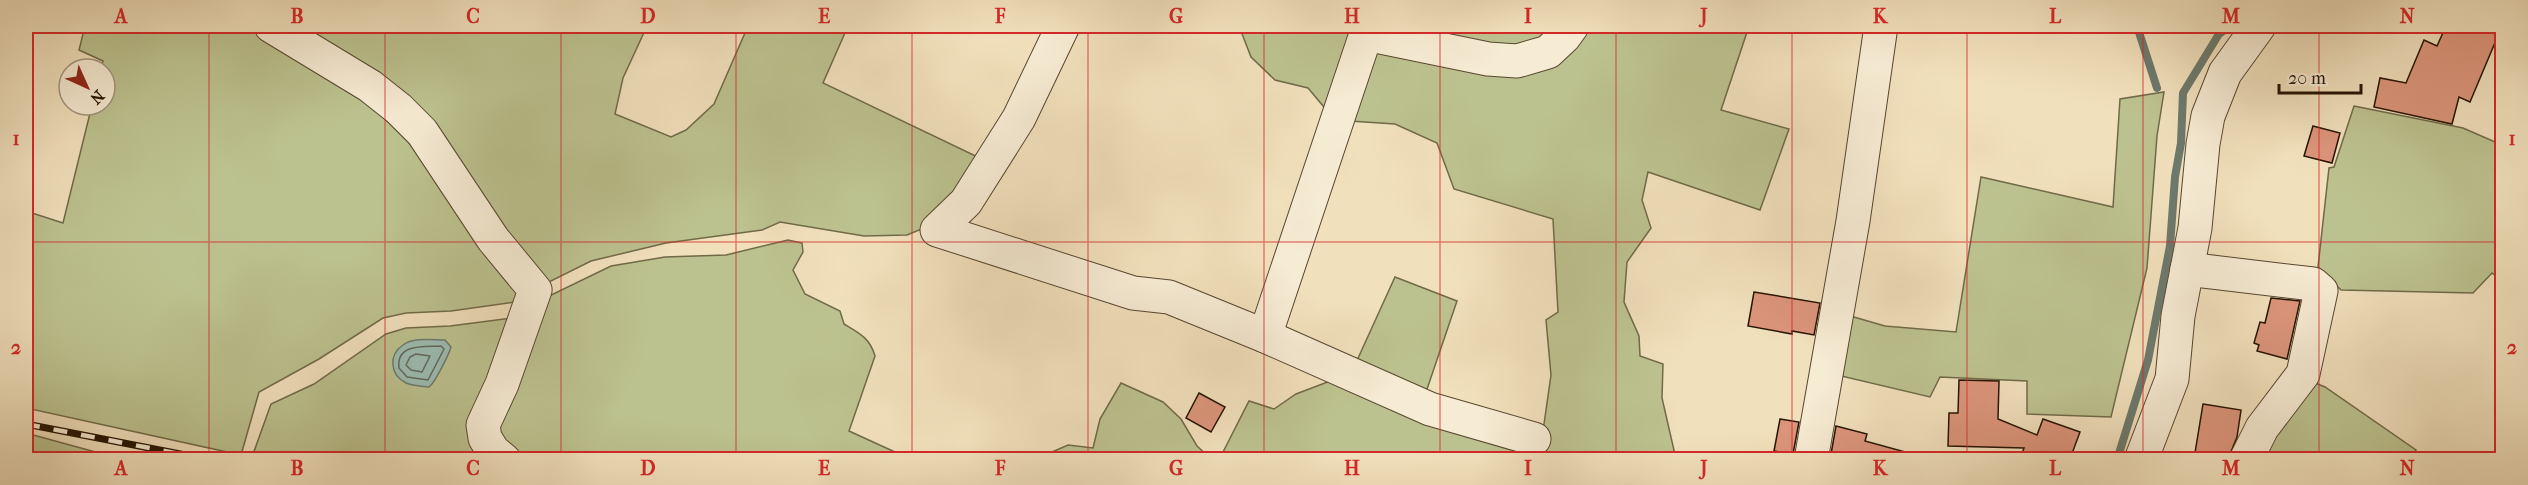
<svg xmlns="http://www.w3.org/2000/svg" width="2528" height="485" font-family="'IM FELL French Canon',serif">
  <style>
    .green { fill: #bcc28f; stroke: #706a48; stroke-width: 1.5 }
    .water { fill: #9bbdb4; stroke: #6c796d; stroke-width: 1.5 }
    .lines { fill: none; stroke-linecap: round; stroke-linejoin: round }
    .shore { stroke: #60685b; stroke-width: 1.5 }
    .stream { stroke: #6c796d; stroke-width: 8 }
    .building { fill: #dc957b; stroke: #251302; stroke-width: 1.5 }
    .minor-casing { stroke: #584630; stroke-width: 35 }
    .minor { stroke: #f6ebd3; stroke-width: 33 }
    .rail-casing { stroke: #251302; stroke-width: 7 }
    .rail { stroke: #f6ebd3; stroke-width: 4.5; stroke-dasharray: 14; stroke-linecap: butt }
    .grid { fill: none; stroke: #d62828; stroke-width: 1.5; stroke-opacity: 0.55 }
    .neatline { fill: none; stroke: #d62828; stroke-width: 2 }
    .grid-label { font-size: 20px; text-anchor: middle; font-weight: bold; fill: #d62828 }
  </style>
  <rect width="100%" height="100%" fill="#f1e0bc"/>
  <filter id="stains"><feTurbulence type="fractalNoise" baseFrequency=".00333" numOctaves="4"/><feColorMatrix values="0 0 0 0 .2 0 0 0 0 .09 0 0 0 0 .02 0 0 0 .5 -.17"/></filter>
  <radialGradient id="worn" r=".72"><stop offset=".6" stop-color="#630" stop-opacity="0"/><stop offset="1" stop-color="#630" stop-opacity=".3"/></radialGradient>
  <g class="green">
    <polygon points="85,26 249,26 385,109 524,288 515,302 451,311 406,313 383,318 319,359 259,392 241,455 26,408 26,211 63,223 92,105 105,105 105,69 101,69 103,61 79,50"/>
    <polygon points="292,26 647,26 623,78 615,114 671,137 686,130 714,104 748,26 848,26 823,83 984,160 929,226 907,235 864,236 780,222 762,230 666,243 591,261 549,282 538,278 509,243"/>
    <polygon points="1239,26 1736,26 1747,32 1721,110 1789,129 1760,210 1648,172 1642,200 1651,228 1627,262 1624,302 1639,336 1640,356 1663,364 1662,398 1676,459 1219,460 1249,401 1274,409 1296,394 1338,378 1543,431 1551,375 1546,320 1558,312 1553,219 1454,189 1437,143 1395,124 1350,121 1329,113 1308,88 1275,80 1251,57"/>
    <polygon points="2164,92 2157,136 2147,268 2111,417 2027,414 2027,381 1940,377 1930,397 1837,375 1847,315 1885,326 1956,332 1981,177 2113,207 2120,99"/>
    <polygon points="2354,106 2463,128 2502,145 2502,281 2492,273 2473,293 2341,290 2318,267 2329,168 2334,167"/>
    <path d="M788 240 802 243 803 252 793 270 805 294 840 311 844 324C859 333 870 338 875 356L849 431 906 457V459H511L493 440 547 297 611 266 665 257 726 255Z"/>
    <polygon points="1395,277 1457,301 1424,398 1354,367"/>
    <polygon points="512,318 489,459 268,460 252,457 271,404 314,384 386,334 406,328 450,326"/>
    <polygon points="2308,380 2325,387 2416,450 2411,459 2252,460"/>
    <polygon points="1121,383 1163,402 1181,419 1197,446 1211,459 1036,459 1068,445 1093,448 1100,419"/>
    <polygon points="26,433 110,456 133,459 26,459"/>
  </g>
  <path class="water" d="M445 340 451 347C449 354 435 383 429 387 421 386 413 386 406 383 390 375 388 355 403 345 413 337 433 340 445 340Z"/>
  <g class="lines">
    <g class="shore">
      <path d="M441 346 444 349 428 380 407 377 399 368C396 343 424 347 441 346Z"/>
      <polygon points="416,354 430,356 422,372 411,370 406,365 410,357"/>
    </g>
    <g class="stream">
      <polyline points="2137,26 2157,88"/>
      <polyline points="2117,460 2148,360 2170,246 2175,177 2181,143 2183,93 2219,34 2230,26"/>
    </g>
  </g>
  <g class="building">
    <polygon points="2446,26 2502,26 2470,102 2459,97 2452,124 2374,107 2380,78 2406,83 2424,40 2437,46"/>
    <polygon points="2313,126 2340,133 2332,163 2304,156"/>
    <polygon points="1754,292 1820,303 1814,335 1792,331 1792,334 1748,326"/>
    <polygon points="2271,298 2300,301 2287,359 2257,351 2259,345 2254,343 2260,322 2265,323"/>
    <polygon points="1959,380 1999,381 1998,419 2037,435 2043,419 2080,432 2070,459 2020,459 2024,448 1948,446 1949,413 1958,413"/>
    <polygon points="1199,393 1225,407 1211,432 1186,418"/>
    <polygon points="2203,404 2241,410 2237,437 2228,459 2194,459"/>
    <polygon points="1780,419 1799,422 1793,454 1774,451"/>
    <polygon points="1836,426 1867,434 1865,441 1909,453 1908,459 1849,459 1831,454"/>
  </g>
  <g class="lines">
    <defs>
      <g id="minor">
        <polyline points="271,26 370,86 399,109 422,132 493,239 535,290 502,384 483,425 485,438 493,451 504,460"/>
        <polyline points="1063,26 1019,118 966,202 937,230 1133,293 1169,297 1265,336 1430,409 1534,439"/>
        <polyline points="2187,269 2313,284 2321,291 2303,374 2262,428 2246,460"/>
        <polyline points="1265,336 1366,34 1488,59 1517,61 1548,52 1564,37 1572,26"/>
        <polyline points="1811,460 1853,221 1881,26"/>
        <polyline points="2141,460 2172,379 2178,316 2195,228 2203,144 2208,116 2225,73 2259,26"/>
      </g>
    </defs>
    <use href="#minor" class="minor-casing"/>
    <use href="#minor" class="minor"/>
    <defs>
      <polyline id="rail" points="26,424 211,460"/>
    </defs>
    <use href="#rail" class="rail-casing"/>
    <use href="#rail" class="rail"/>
  </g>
  <path class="grid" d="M209 26V460M385 26V460M561 26V460M736 26V460M912 26V460M1088 26V460M1264 26V460M1440 26V460M1616 26V460M1792 26V460M1967 26V460M2143 26V460M2319 26V460M26 242H2502"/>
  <rect width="2528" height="485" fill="none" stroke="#f1e0bc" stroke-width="66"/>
  <g transform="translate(87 87) rotate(135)"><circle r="28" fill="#f6ebd3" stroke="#a2957f" stroke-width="1.5"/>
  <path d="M0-4.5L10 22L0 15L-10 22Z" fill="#8f2418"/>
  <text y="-9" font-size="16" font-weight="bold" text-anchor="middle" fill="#251302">N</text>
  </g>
  <path d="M2279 84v9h82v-9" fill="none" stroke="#251302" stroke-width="3"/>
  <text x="2288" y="84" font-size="18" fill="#251302" stroke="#f6ebd3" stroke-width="4.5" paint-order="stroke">20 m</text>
  <rect x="33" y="33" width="2462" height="419" class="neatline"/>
  <g class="grid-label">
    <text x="121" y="23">A</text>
    <text x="297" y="23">B</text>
    <text x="473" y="23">C</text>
    <text x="648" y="23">D</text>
    <text x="824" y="23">E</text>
    <text x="1000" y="23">F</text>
    <text x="1176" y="23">G</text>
    <text x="1352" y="23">H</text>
    <text x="1528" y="23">I</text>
    <text x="1704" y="23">J</text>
    <text x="1880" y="23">K</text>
    <text x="2055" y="23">L</text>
    <text x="2231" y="23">M</text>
    <text x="2407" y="23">N</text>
    <text x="16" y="145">1</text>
    <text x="2512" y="145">1</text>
    <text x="16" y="354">2</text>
    <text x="2512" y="354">2</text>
    <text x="121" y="475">A</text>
    <text x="297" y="475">B</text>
    <text x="473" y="475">C</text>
    <text x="648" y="475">D</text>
    <text x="824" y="475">E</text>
    <text x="1000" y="475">F</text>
    <text x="1176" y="475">G</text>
    <text x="1352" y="475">H</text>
    <text x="1528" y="475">I</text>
    <text x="1704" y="475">J</text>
    <text x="1880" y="475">K</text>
    <text x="2055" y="475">L</text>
    <text x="2231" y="475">M</text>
    <text x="2407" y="475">N</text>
  </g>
  <rect width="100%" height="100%" filter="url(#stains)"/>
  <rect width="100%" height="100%" fill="url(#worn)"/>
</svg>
